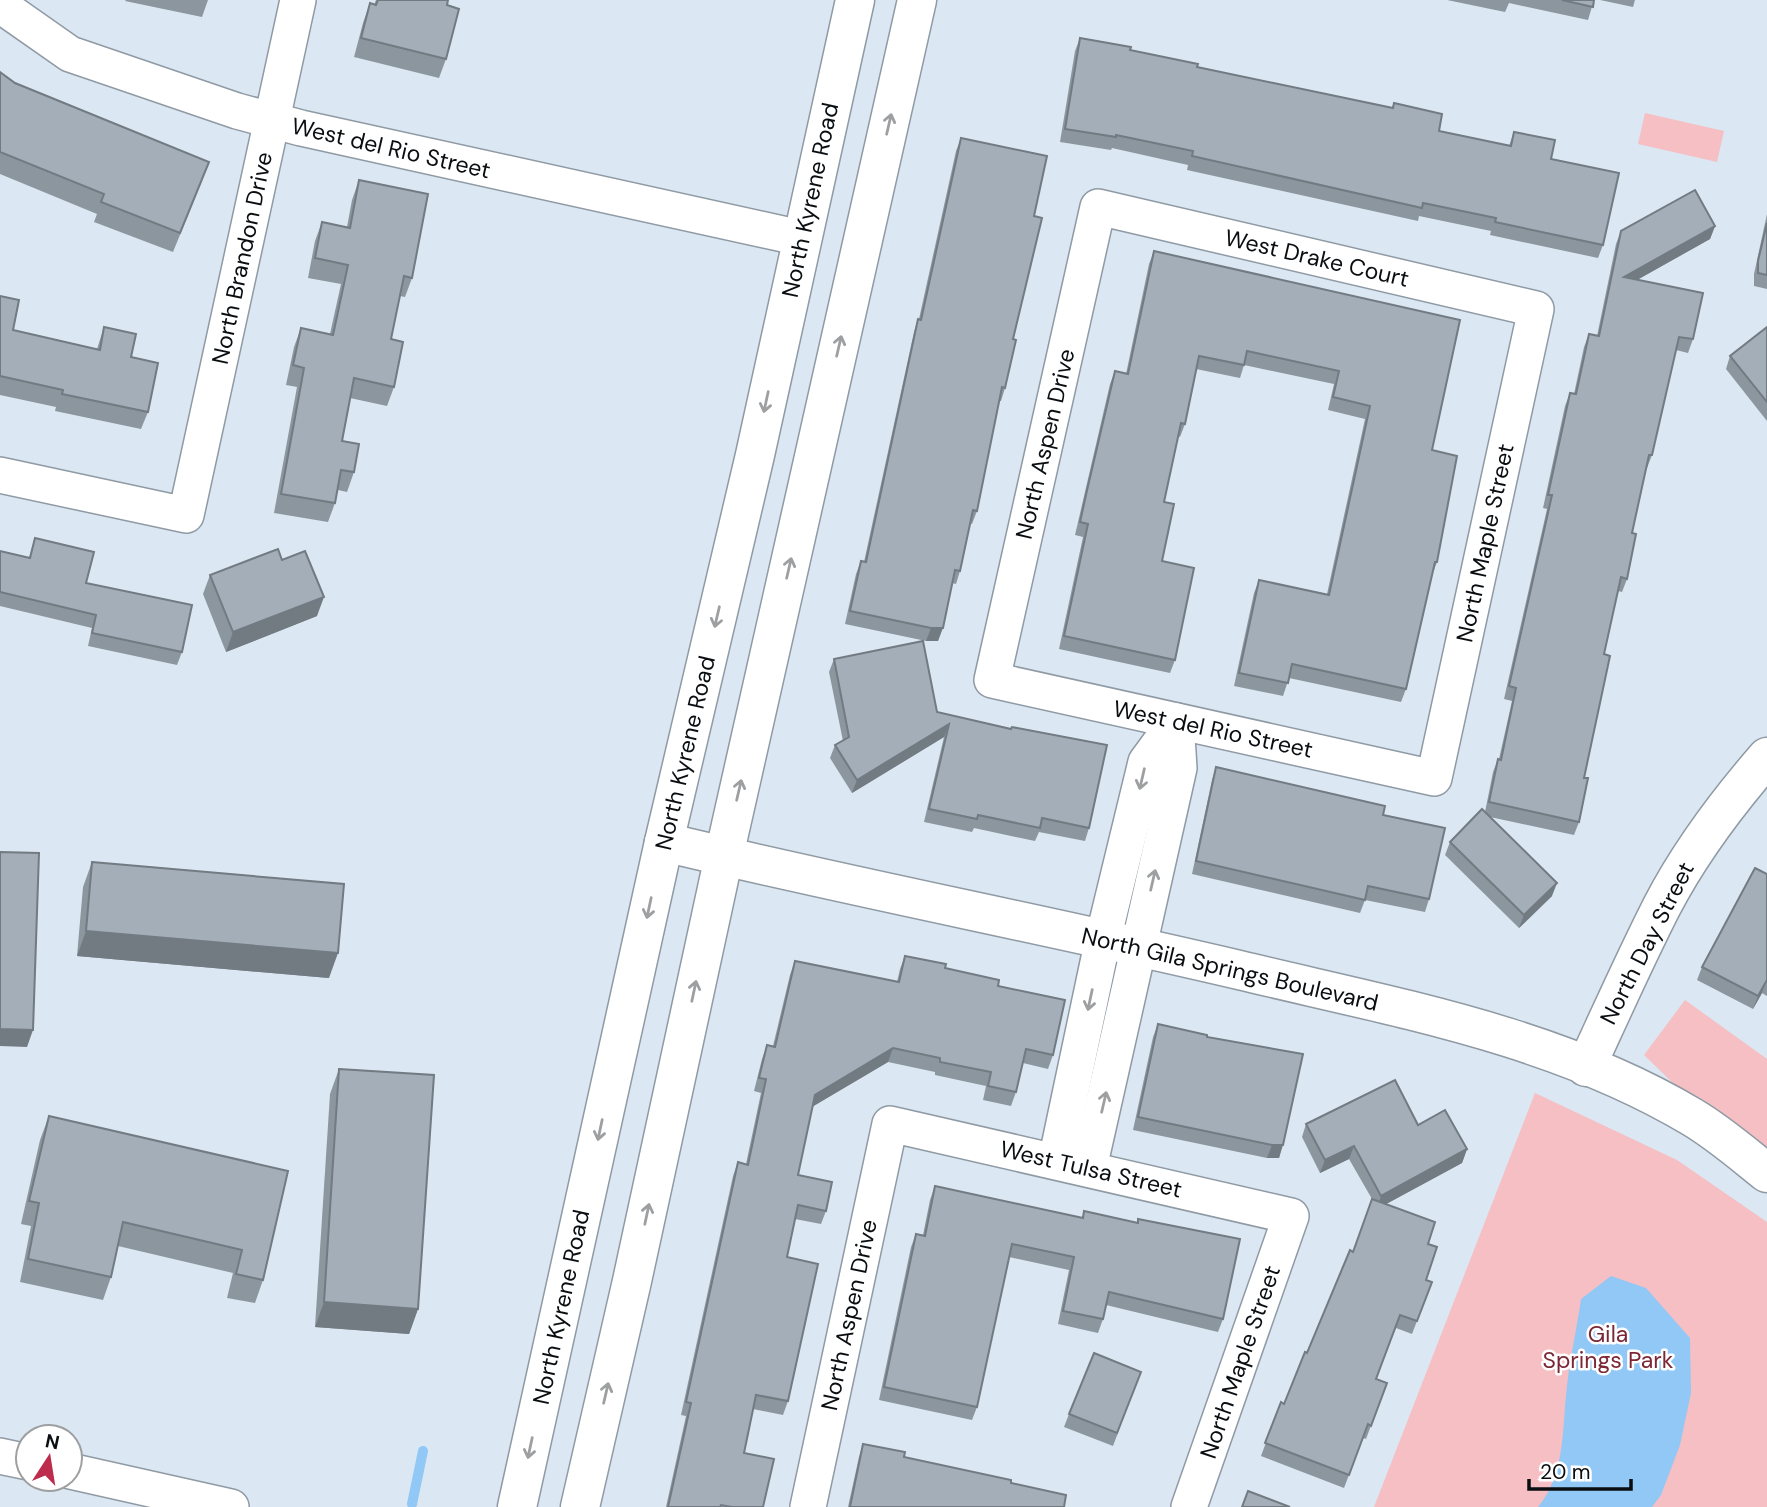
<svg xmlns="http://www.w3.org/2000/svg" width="1767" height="1507" font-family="'DM Sans',sans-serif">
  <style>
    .green { fill: #f6bfc3 }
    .water { fill: #91c8f6 }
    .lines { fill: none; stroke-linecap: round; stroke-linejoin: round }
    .stream { stroke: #91c8f6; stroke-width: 10 }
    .street-casing { stroke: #8f9aa4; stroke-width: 38 }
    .secondary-casing { stroke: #8f9aa4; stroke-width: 41 }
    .street { stroke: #fff; stroke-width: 35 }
    .secondary { stroke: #fff; stroke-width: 38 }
    .wall { fill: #8c969f }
    .shaded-wall { fill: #727a82 }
    .building { fill: #a3aeb9; stroke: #727a82; stroke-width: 2 }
    .oneway { stroke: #9d9fa0 }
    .labels { text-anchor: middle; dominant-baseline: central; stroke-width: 5; stroke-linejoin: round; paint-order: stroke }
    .street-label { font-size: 23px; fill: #0a0e11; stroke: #fff }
    .park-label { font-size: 23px; fill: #7b2736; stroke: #fff }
  </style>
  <rect width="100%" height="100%" fill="#dbe7f2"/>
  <g class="green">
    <polygon points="1645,113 1724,131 1717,162 1638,144"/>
    <polygon points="1685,1000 1767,1059 1767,1174 1644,1055"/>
    <polygon points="1535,1093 1677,1160 1767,1222 1767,1507 1374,1507"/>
  </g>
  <path class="water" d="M1611 1276 1646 1288 1690 1338 1691 1393 1680 1445 1661 1495 1652 1507H1538C1566 1474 1562 1426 1567 1386 1570 1357 1577 1328 1581 1299Z"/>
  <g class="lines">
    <polyline class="stream" points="412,1504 423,1451"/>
    <defs>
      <g id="street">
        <polyline points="0,5 70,54 237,111 301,128 801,238"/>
        <polygon points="1098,207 1536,309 1434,778 992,680"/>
        <polyline points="0,475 186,515 298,0"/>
        <polyline points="1056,1161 1103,939 1146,762 1176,721"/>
        <polyline points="1089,1168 1179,768 1176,721"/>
        <polyline points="0,1456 28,1462"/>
        <polyline points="70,1471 231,1507"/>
        <polyline points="808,1507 890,1124 1291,1216 1189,1507"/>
      </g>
      <g id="secondary">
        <path d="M664 842C855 888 1048 925 1239 970 1392 1007 1555 1035 1692 1117 1719 1133 1743 1154 1767 1173"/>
        <path d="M1586 1067C1611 1013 1635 959 1662 906 1690 852 1727 803 1767 757"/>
        <polyline points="517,1507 664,842 755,455 855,0"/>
        <polyline points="580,1507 632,1281 724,856 917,0"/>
      </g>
    </defs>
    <use href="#street" class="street-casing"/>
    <use href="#secondary" class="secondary-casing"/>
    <use href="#street" class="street"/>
    <use href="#secondary" class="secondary"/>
  </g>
  <g class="wall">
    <polygon points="126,0 208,0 202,17 125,1"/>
    <polygon points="376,0 448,0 447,5 446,59 439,78 354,57 363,23 370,3 374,5"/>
    <polygon points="1447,0 1594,0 1588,20 1509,3 1505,12"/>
    <polygon points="1600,0 1635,0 1633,7"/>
    <polygon points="1080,38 1197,67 1392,108 1394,103 1439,131 1509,146 1514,132 1551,159 1603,245 1598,258 1490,235 1491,231 1419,216 1418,221 1187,170 1188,165 1112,148 1111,150 1060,142 1075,51"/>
    <polygon points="0,72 15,83 202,181 173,252 94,222 97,214 0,174"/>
    <polygon points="961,138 1034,216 1005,388 1001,401 999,401 977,511 972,524 970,523 960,571 956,584 952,583 938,641 926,641 845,624 856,574 861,561 864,562 914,332 918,319 919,319 956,151"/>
    <polygon points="359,180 412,278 405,297 400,296 391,339 394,387 387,406 350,398 342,441 354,472 347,492 338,490 335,503 328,522 274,513 297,387 286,385 294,347 301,328 330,334 341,284 308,278 315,241 322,222 347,227 352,200"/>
    <polygon points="1767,214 1767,289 1754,286 1754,274"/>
    <polygon points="1715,226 1710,239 1637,280 1693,339 1688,353 1676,350 1652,455 1647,468 1646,468 1632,533 1627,579 1622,592 1618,591 1604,654 1584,778 1579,822 1574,835 1490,817 1552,896 1519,928 1445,855 1450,842 1485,812 1493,772 1498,759 1499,759 1512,701 1504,699 1547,509 1543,508 1565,406 1570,393 1574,394 1584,347 1589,334 1597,336 1616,244 1621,231"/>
    <polygon points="1154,251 1460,320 1432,450 1437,562 1432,575 1406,689 1401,702 1289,678 1283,696 1234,686 1254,593 1259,580 1327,594 1365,419 1328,410 1334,384 1244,365 1240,378 1196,369 1185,424 1180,437 1178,436 1164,502 1162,561 1175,660 1170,673 1059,649 1083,537 1075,535 1110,384 1115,371 1126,374 1149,264"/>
    <polygon points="0,296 13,330 97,349 104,327 131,357 148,412 141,429 55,411 56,407 0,395"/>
    <polygon points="1767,327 1767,421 1726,369 1730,356"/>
    <polygon points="35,538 86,583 182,652 177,665 88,646 92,628 0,606 0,551 29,558"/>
    <polygon points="282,560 317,616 226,652 203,594 210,575"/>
    <polygon points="834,659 937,712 1011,729 1089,828 1085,841 1039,832 1035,841 974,828 972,832 924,822 944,737 852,793 830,758 835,745 843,741 829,672"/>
    <polygon points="1216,767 1383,815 1429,899 1425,912 1365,900 1360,913 1192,874 1212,780"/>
    <polygon points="92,862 329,978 77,956 83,887"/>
    <polygon points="1767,874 1767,996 1762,993 1753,1009 1697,980 1702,967"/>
    <polygon points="905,956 998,986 1053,1055 1048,1069 1023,1063 1016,1092 1011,1106 983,1100 986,1086 935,1075 935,1072 888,1062 812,1107 798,1175 826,1211 821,1224 795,1219 787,1257 788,1401 783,1415 753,1409 744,1453 763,1507 666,1507 686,1416 681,1415 733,1176 738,1162 746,1164 761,1093 754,1091 762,1059 767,1045 773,1046 790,975 795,961 897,982 900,969"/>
    <polygon points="1158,1024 1207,1037 1303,1054 1279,1158 1267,1158 1133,1130 1153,1037"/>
    <polygon points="339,1069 418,1309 409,1334 315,1327 330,1094"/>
    <polygon points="49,1116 288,1171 263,1280 255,1303 227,1298 233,1273 118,1246 111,1277 103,1300 20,1282 31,1226 21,1224 40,1140"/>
    <polygon points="1306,1124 1418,1125 1467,1149 1462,1163 1386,1204 1428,1244 1426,1280 1432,1282 1412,1334 1396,1328 1376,1379 1387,1383 1366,1439 1363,1438 1344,1488 1261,1456 1281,1402 1284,1404 1353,1252 1372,1199 1349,1159 1320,1173 1302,1137"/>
    <polygon points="935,1186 1082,1218 1084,1211 1223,1319 1218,1332 1106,1305 1103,1319 1098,1333 1058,1324 1069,1270 1009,1257 977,1407 972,1420 879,1400 911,1247 916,1234 923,1235 930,1200"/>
    <polygon points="1141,1372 1113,1446 1064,1427 1069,1414"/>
    <polygon points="863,1444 904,1457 1011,1483 1064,1507 848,1507 859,1457"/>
  </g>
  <g class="shaded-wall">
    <polygon points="1715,226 1710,239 1619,290 1624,277"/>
    <polygon points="324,597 317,616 226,652 233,632"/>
    <polygon points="931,628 943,628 938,641 926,641"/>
    <polygon points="949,724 944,737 852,793 857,780"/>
    <polygon points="1557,883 1552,896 1519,928 1524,915"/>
    <polygon points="86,931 338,953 329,978 77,956"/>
    <polygon points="1766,980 1762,993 1753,1009 1758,996"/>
    <polygon points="0,1029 33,1030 27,1047 0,1046"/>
    <polygon points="893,1048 888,1062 810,1108 815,1095"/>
    <polygon points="1272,1145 1283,1145 1279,1158 1267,1158"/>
    <polygon points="1354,1146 1349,1159 1320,1173 1325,1160"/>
    <polygon points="1467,1149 1462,1163 1377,1209 1381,1196"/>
    <polygon points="324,1302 418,1309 409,1334 315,1327"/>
  </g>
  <g class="building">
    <polygon points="378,0 448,0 447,5 459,9 446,59 361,38 370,3 376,5"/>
    <polygon points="1562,0 1594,0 1593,7"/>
    <polygon points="1080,38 1131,47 1130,50 1198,64 1197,67 1393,108 1394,103 1442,114 1439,131 1511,146 1514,132 1555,140 1551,159 1619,173 1603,245 1495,222 1496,218 1423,203 1422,208 1192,156 1193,151 1116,135 1116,137 1065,129"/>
    <polygon points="0,72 15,83 209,162 180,233 101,202 104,194 0,152"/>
    <polygon points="961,138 1047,156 1034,216 1042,218 1013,339 1016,340 1005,388 1002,387 977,511 973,510 960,571 955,570 943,628 931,628 850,611 861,561 866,562 918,319 921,320"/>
    <polygon points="359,180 428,194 412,278 404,276 391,339 403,342 394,387 354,378 342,441 359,444 354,472 341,470 335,503 281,494 304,368 293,365 301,328 333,335 348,265 315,258 322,222 350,228"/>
    <polygon points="1695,190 1715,226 1624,277 1703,293 1693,339 1679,337 1652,455 1649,455 1632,533 1636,534 1627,579 1621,577 1604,654 1610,656 1584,778 1588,778 1579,822 1489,802 1498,759 1501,760 1516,688 1509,686 1552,495 1548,495 1570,393 1576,394 1589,334 1599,336 1621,231"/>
    <polygon points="1767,223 1767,275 1758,273 1758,261"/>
    <polygon points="1154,251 1460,320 1432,450 1457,456 1437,562 1435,562 1406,689 1292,664 1288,683 1239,673 1259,580 1329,595 1370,406 1333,397 1339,371 1247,351 1244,365 1199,356 1185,424 1181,423 1164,502 1174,504 1162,561 1194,568 1175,660 1064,636 1088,524 1080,522 1088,486 1115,371 1128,374"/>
    <polygon points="0,296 19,300 13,330 100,350 104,327 136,334 131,357 158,363 148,412 62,394 63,390 0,376"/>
    <polygon points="1767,327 1767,402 1730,356"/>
    <polygon points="35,538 94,552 86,583 192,605 182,652 92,633 96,615 0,592 0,551 30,558"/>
    <polygon points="278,549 282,560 305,551 324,597 233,632 210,575"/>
    <polygon points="923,641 937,712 1011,729 1012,727 1107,745 1089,828 1042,818 1040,828 978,815 977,819 929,809 949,724 857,780 835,745 849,737 834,659"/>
    <polygon points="1216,767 1385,806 1383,815 1445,828 1429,899 1368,886 1365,900 1196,861"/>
    <polygon points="1482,809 1557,883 1524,915 1450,842"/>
    <polygon points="0,852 39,853 33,1030 0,1029"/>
    <polygon points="92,862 344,884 338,953 86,931"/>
    <polygon points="1755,868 1767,874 1767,980 1758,996 1702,967"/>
    <polygon points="905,956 946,964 945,968 999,980 998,986 1065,1000 1053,1055 1026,1049 1016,1092 988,1086 991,1072 940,1062 940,1058 893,1048 815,1095 798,1175 832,1182 826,1211 798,1205 787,1257 818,1264 788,1401 756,1395 744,1453 774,1459 763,1507 732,1507 721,1505 720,1507 668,1507 691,1403 686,1402 738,1162 748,1165 766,1079 759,1078 767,1045 775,1047 795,961 899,982"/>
    <polygon points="1158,1024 1207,1035 1207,1037 1303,1054 1283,1145 1272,1145 1138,1117"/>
    <polygon points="339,1069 434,1075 418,1309 324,1302"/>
    <polygon points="1395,1080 1418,1125 1445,1110 1467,1149 1381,1196 1354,1146 1325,1160 1306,1124"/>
    <polygon points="49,1116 288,1171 263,1280 236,1274 242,1250 123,1222 111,1277 28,1259 39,1203 29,1201"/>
    <polygon points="935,1186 1083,1218 1084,1211 1138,1223 1138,1219 1240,1239 1223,1319 1109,1292 1103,1319 1063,1311 1074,1257 1012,1244 977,1407 884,1387 916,1234 925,1236"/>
    <polygon points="1372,1199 1435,1222 1428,1244 1437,1247 1426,1280 1432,1282 1417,1321 1400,1315 1376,1379 1387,1383 1371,1426 1368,1424 1349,1475 1265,1443 1281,1402 1284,1404 1305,1352 1307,1353 1350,1250 1353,1252"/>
    <polygon points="1094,1353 1141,1372 1117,1433 1069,1414"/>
    <polygon points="863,1444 905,1452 904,1457 1011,1480 1011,1483 1066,1495 1064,1507 850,1507"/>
    <polygon points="1248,1491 1290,1507 1242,1507"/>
  </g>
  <defs><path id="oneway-shaft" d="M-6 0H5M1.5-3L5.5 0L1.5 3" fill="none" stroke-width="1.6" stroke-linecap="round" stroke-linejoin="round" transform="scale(1.75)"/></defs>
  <g class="oneway">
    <use href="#oneway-shaft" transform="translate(889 124) rotate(-77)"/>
    <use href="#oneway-shaft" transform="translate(839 346) rotate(-77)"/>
    <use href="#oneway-shaft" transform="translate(766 402) rotate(102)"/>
    <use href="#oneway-shaft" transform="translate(789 568) rotate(-77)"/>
    <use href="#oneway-shaft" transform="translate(717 617) rotate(103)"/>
    <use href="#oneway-shaft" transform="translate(1142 779) rotate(103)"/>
    <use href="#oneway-shaft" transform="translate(739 790) rotate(-77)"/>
    <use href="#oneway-shaft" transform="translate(1153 880) rotate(-77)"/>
    <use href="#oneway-shaft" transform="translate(649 908) rotate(102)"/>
    <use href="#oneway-shaft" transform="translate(694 991) rotate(-78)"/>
    <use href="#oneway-shaft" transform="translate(1090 1000) rotate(102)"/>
    <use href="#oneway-shaft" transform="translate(1104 1102) rotate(-77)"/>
    <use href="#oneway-shaft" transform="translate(600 1130) rotate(102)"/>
    <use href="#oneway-shaft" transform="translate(647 1214) rotate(-78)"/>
    <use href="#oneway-shaft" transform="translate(606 1393) rotate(-77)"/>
    <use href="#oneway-shaft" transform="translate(530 1448) rotate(102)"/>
  </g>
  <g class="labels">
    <g class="street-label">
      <text transform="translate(391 148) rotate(13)">West del Rio Street</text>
      <text transform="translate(810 200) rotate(-78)">North Kyrene Road</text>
      <text transform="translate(242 258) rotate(-78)">North Brandon Drive</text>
      <text transform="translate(1317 258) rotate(13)">West Drake Court</text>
      <text transform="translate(1045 444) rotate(-77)">North Aspen Drive</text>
      <text transform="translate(1485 543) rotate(-78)">North Maple Street</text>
      <text transform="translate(1213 729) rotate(12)">West del Rio Street</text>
      <text transform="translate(685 753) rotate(-77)">North Kyrene Road</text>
      <text transform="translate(1647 943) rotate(-63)">North Day Street</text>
      <text transform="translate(1230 969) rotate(13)">North Gila Springs Boulevard</text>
      <text transform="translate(1091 1169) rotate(13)">West Tulsa Street</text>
      <text transform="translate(561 1307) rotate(-78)">North Kyrene Road</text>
      <text transform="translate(849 1315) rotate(-78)">North Aspen Drive</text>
      <text transform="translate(1240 1362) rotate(-71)">North Maple Street</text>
    </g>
    <g class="park-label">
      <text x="1608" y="1334">Gila<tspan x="1608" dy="26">Springs Park</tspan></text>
    </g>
  </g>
  <g transform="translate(49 1458) rotate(12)"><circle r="33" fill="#ffffff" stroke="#9d9fa0" stroke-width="2"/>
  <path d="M0-5L12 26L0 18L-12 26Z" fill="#bd2c4d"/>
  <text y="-10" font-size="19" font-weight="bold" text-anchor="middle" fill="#0a0e11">N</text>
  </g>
  <path d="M1529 1479v10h102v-10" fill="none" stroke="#0a0e11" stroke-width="3.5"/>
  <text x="1540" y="1479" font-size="21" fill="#0a0e11" stroke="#ffffff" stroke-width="5" paint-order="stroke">20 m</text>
</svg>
